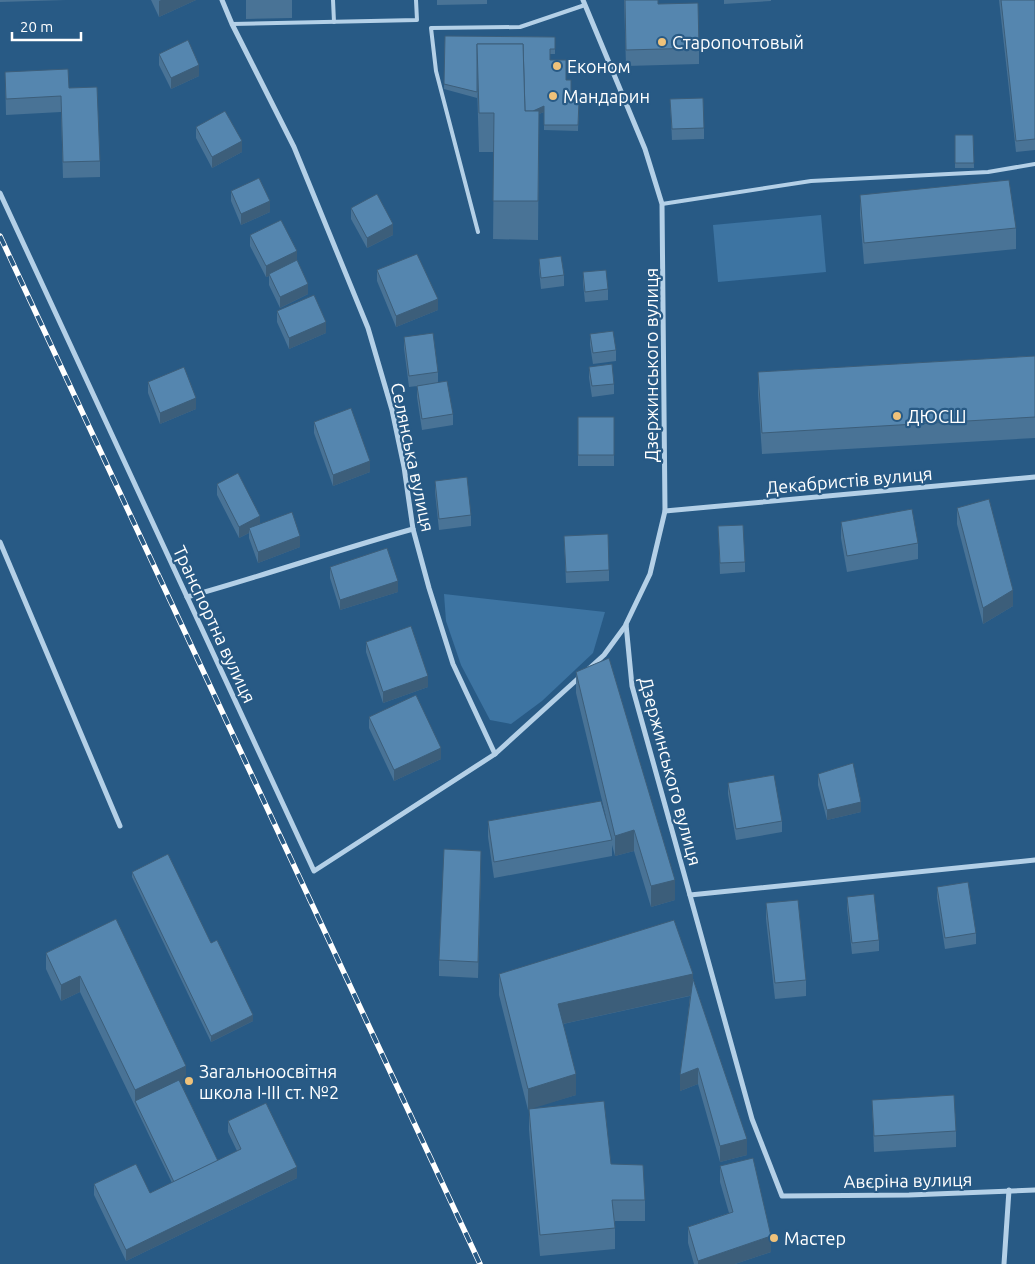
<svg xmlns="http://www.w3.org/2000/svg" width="1035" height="1264" font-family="Ubuntu,sans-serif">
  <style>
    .green { fill: #3d74a2 }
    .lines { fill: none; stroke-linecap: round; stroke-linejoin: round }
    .service { stroke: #b4d0e7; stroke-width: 4 }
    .minor { stroke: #b4d0e7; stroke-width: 5 }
    .rail-casing { stroke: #fff; stroke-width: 5.5 }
    .rail { stroke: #285a85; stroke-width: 4; stroke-dasharray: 11; stroke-linecap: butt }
    .wall { fill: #497396 }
    .shaded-wall { fill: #3c5e7a }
    .building { fill: #5586af; stroke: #3c5e7a }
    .poi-dot { fill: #efc27a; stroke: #285a85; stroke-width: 2 }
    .labels { text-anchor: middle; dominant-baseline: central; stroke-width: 4.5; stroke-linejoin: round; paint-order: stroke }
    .poi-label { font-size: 18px; fill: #fff; stroke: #285a85; text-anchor: start }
    .street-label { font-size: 18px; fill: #fff; stroke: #285a85 }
  </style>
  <rect width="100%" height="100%" fill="#285a85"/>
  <g class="green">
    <polygon points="821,215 826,272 718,282 713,225"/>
    <polygon points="444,594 605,612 593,653 542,701 511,724 490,720 461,665 446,621"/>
  </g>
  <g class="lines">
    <g class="service">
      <polyline points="333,0 334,22"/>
      <polyline points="232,24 417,20 416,0"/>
      <polyline points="662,204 811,181 988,172 1035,164"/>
      <polyline points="478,232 436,71 431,28 520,27 585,5"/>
    </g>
    <g class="minor">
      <polyline points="222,0 232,24 294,147 368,328 392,410 404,467 413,529 429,588 453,664 495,754 604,655 626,625"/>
      <polyline points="583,0 645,149 662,204 665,511 650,574 626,624 632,686 752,1119 782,1196 909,1195 1035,1190"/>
      <polyline points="0,193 314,871 495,754"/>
      <polyline points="665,511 1035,477"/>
      <polyline points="0,542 120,826"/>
      <path d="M187 597C263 576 337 550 413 529"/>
      <polyline points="690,895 1035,860"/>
      <polyline points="1004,1264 1009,1190"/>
    </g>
    <defs>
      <polyline id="rail" points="0,236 480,1264"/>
    </defs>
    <use href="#rail" class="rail-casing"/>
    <use href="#rail" class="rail"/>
  </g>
  <g class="wall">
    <polygon points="0,0 66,0 0,2"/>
    <polygon points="151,0 196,0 159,17"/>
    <polygon points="246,0 292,0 292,18 246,19"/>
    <polygon points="437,0 487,0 487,4 437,5"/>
    <polygon points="624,0 658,0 658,4 699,48 699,64 626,66"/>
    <polygon points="724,0 771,0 771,1 724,4"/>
    <polygon points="999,0 1035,0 1035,150 1016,152"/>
    <polygon points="445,36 555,37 555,54 550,54 550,60 566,80 571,101 579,101 578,131 544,130 544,112 539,114 538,240 493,239 494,152 479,152 477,83 477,98 444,89"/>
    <polygon points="159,54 199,76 171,89 159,65"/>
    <polygon points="5,72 69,88 100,161 100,177 63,178 61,112 6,115"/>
    <polygon points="670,99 704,128 704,139 672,140"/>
    <polygon points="196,127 242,152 212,168 196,138"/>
    <polygon points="955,135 973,135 974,168 955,168"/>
    <polygon points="231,191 270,212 241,225 231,201"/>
    <polygon points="860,195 1016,228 1016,249 864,264 860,215"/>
    <polygon points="351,208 393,235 367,248 351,219"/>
    <polygon points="250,235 297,261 308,294 280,308 269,285 269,276 266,277 250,246"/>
    <polygon points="539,259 564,275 564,286 541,289 539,270"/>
    <polygon points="377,270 438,310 396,327 377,281"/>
    <polygon points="583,272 608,289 608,300 585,302 583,283"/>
    <polygon points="277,311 326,333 289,349 277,322"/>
    <polygon points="590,334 616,350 616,361 593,364 590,345"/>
    <polygon points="404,337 438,372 438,383 453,414 453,425 422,430 417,397 417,386 433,384 409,387 404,348"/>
    <polygon points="1035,356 1035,438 762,454 758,393 758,372"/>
    <polygon points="589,367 614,384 614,394 592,397 589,378"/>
    <polygon points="148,382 196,409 160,424 148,393"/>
    <rect x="578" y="417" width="36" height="49"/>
    <polygon points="314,422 370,472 333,486 314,433"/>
    <polygon points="435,481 471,515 471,526 439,530 435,492"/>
    <polygon points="217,484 260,524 300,547 258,563 249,538 249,533 239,538 217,495"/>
    <polygon points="957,508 1013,606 983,624 957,524"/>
    <polygon points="841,522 918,543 918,559 847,572 841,538"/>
    <polygon points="718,526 745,562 745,572 720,574"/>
    <polygon points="564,536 609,570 609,581 566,583"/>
    <polygon points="330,567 398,592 340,610 330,578"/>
    <polygon points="366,642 428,687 383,703 366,652"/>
    <polygon points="576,672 675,900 651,907 634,851 615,856 612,845 612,856 494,878 488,837 488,821 606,817 576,693"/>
    <polygon points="369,717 441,759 394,781 369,728"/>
    <polygon points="818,774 861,812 827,820 818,785"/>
    <polygon points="728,783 782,821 782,832 736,840 728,794"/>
    <polygon points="481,867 478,978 439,976 439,960"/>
    <polygon points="132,872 211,943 253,1021 211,1042 132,877"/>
    <polygon points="937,887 976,933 976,944 945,949 937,898"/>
    <polygon points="847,897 879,940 879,951 852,954 847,908"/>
    <polygon points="766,903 806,980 806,996 775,999 766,919"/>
    <polygon points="116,919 186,1082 181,1084 218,1161 237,1151 228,1132 228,1121 297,1178 126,1261 94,1195 94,1184 150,1193 172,1183 80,992 61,1001 46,969 46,953"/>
    <polygon points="499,974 693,979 747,1155 720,1162 698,1084 680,1091 690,996 563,1024 576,1095 531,1108 611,1164 645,1200 645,1221 615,1221 615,1249 540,1256 529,1130 529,1109 528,1110 499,995"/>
    <polygon points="872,1100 956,1131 956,1147 874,1152"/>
    <polygon points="720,1166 771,1252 735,1264 694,1264 688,1243 688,1227 729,1213 720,1182"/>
  </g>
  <g class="shaded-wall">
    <polygon points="161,0 196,0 159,17 159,1"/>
    <polygon points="199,65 199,76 171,89 171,78"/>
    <polygon points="544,106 544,112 539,114 538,240 539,114 523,114"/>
    <polygon points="242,141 242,152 212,168 212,157"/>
    <polygon points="270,201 270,212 241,225 241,214"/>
    <polygon points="393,224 393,235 367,248 367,238"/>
    <polygon points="297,251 297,262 269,274 269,276 266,277 266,266"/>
    <polygon points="308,284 308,294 280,308 280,297"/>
    <polygon points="438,299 438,310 396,327 396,316"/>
    <polygon points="326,322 326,333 289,349 289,338"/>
    <polygon points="196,398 196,409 160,424 160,413"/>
    <polygon points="370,461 370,472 333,486 333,475"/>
    <polygon points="260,516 260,527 249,528 249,533 239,538 239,527"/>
    <polygon points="300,536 300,547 258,563 258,552"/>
    <polygon points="398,581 398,592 340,610 340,600"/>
    <polygon points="1013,590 1013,606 983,624 983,608"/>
    <polygon points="428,676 428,687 383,703 383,692"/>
    <polygon points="441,748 441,759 394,781 394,770"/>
    <polygon points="861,802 861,812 827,820 827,810"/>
    <polygon points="634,830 634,851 615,856 615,836"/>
    <polygon points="481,851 481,867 478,978 478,962"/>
    <polygon points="675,880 675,900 651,907 651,886"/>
    <polygon points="693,974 693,995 558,1025 558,1004"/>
    <polygon points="80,976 80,992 61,1001 61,985"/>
    <polygon points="253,1015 253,1021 211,1042 211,1036"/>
    <polygon points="186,1066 186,1082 137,1105 135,1101 135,1090"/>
    <polygon points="698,1068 698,1084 680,1091 680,1075"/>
    <polygon points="576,1074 576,1095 528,1110 528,1089"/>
    <polygon points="747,1139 747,1155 720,1162 720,1146"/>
    <polygon points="297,1167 297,1178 126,1261 126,1250"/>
    <polygon points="771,1236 771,1252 735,1264 698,1264 698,1261"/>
  </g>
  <g class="building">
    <polygon points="625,0 658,0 658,4 698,3 699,48 626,50"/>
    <polygon points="1001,0 1035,0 1035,139 1016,141"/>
    <polygon points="445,36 555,37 555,49 550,49 550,60 566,60 566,80 571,80 571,101 579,101 578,125 544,125 544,106 533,111 525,111 523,44 477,44 477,92 444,84"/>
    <polygon points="188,40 199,65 171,78 159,54"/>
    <polygon points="477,44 523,44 525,111 539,111 538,201 493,201 494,113 479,113"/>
    <polygon points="68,69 69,88 97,87 100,161 63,162 61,96 6,99 5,72"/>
    <polygon points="703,98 704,128 672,129 670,99"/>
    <polygon points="225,111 242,141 212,157 196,127"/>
    <polygon points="955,135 973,135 974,163 955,163"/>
    <polygon points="259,178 270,201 241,214 231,191"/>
    <polygon points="1009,180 1016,228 864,243 860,195"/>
    <polygon points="377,194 393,224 367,238 351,208"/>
    <polygon points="281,220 297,251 266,266 250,235"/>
    <polygon points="417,254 438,299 396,316 377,270"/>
    <polygon points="561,256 564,275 541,278 539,259"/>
    <polygon points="297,260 308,284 280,297 269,274"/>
    <polygon points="606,270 608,289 585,292 583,272"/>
    <polygon points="314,295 326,322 289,338 277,311"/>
    <polygon points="613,331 616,350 593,353 590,334"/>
    <polygon points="433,333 438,372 409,376 404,337"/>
    <polygon points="1035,356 1035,417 762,433 758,372"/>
    <polygon points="612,364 614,384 592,386 589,367"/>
    <polygon points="184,367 196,398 160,413 148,382"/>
    <polygon points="447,381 453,414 422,419 417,386"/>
    <polygon points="351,408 370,461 333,475 314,422"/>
    <rect x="578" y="417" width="36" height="38"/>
    <polygon points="238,473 260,516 239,527 217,484"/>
    <polygon points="467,477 471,515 439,519 435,481"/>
    <polygon points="989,499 1013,590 983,608 957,508"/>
    <polygon points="912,509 918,543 847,556 841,522"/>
    <polygon points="292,512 300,536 258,552 249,528"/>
    <polygon points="743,525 745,562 720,563 718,526"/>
    <polygon points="608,534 609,570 566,572 564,536"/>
    <polygon points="387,548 398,581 340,600 330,567"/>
    <polygon points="411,626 428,676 383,692 366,642"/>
    <polygon points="609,658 675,880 651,886 634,830 615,836 576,672"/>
    <polygon points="416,695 441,748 394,770 369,717"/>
    <polygon points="853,763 861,802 827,810 818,774"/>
    <polygon points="774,775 782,821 736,829 728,783"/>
    <polygon points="601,801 612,840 494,862 488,821"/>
    <polygon points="444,849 481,851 478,962 439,960"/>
    <polygon points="168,854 211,943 217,940 253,1015 211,1036 132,872"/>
    <polygon points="968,882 976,933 945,938 937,887"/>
    <polygon points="874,894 879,940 852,943 847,897"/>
    <polygon points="798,900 806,980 775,983 766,903"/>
    <polygon points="116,919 186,1066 135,1090 80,976 61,985 46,953"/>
    <polygon points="674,920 693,974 558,1004 576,1074 528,1089 499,974"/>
    <polygon points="693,979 747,1139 720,1146 698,1068 680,1075"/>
    <polygon points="179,1080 218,1161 174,1182 135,1101"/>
    <polygon points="954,1095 956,1131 874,1136 872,1100"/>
    <polygon points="604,1101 611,1164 643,1165 645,1200 612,1200 615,1228 540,1235 529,1109"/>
    <polygon points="266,1103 297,1167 126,1250 94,1184 136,1164 150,1193 241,1149 228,1121"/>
    <polygon points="753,1158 771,1236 698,1261 688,1227 733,1212 720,1166"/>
  </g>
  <g class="poi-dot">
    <circle cx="662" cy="42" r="5"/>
    <circle cx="557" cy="66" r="5"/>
    <circle cx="553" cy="96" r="5"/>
    <circle cx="897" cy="416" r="5"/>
    <circle cx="189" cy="1081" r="5"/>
    <circle cx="774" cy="1238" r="5"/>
  </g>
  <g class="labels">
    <g class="poi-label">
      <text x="672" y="42">Старопочтовый</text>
      <text x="567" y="66">Економ</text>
      <text x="563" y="96">Мандарин</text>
      <text x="907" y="416">ДЮСШ</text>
      <text x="199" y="1071">Загальноосвітня<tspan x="199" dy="21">школа І-ІІІ ст. №2</tspan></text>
      <text x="784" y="1238">Мастер</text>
    </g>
    <g class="street-label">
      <text transform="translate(651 365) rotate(-90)">Дзержинського вулиця</text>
      <text transform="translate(413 457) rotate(78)">Селянська вулиця</text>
      <text transform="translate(849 480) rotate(-5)">Декабристів вулиця</text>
      <text transform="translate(215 624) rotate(65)">Транспортна вулиця</text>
      <text transform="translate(671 771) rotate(75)">Дзержинського вулиця</text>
      <text transform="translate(908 1180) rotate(-1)">Авєріна вулиця</text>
    </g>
  </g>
  <path d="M12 32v8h69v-8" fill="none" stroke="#ffffff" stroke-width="2.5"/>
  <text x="20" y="32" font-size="15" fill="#ffffff" stroke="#285a85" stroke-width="4" paint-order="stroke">20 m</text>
</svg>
